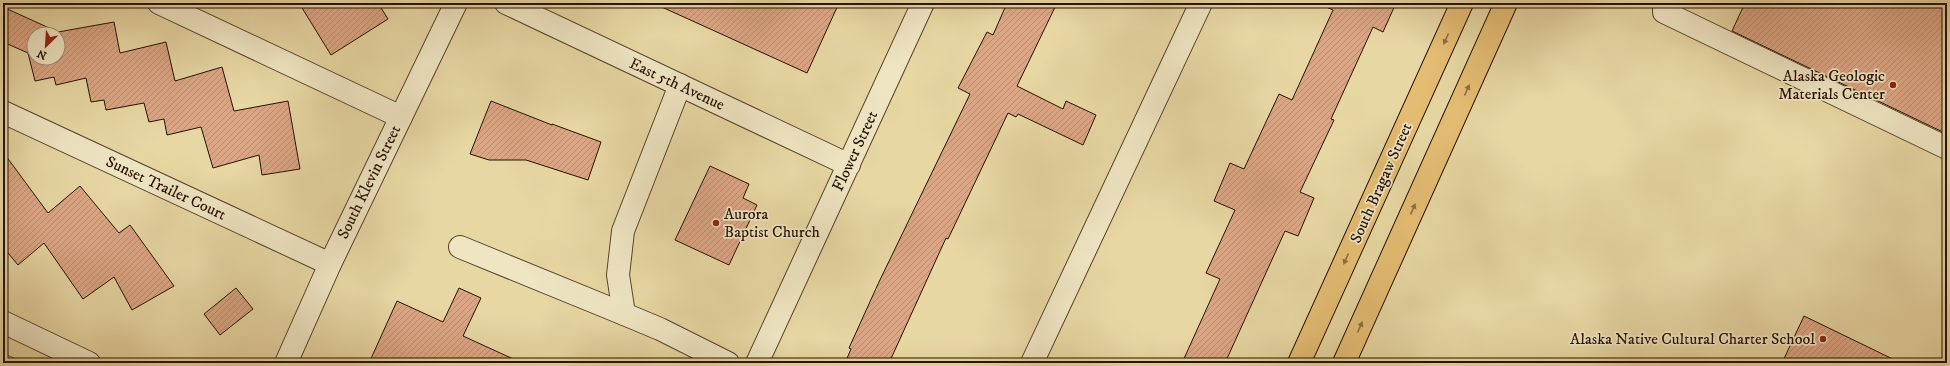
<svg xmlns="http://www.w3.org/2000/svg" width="1950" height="366" font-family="'IM FELL DW Pica',serif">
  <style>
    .grass { fill: url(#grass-dots); stroke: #706742 }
    .building { fill: url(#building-hatch); stroke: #261101; fill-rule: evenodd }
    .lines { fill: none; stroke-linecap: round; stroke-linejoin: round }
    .minor-casing { stroke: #56422a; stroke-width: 24 }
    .major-casing { stroke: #261101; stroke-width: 24 }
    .minor { stroke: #efe5c3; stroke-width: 22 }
    .major { stroke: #e4bc72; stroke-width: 22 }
    .oneway { fill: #8e6f3f }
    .poi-dot { fill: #8f2418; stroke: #efe5c3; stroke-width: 1.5 }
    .labels { text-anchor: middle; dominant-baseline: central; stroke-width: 3.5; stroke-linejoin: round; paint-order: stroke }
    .poi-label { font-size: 16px; fill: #261101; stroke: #efe5c3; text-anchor: end }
    .street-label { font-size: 16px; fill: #261101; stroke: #efe5c3 }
  </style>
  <defs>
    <pattern id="grass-dots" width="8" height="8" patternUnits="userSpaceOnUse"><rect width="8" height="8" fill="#babd82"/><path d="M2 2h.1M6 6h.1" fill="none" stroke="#a0a16e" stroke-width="1.8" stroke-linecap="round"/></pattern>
    <pattern id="building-hatch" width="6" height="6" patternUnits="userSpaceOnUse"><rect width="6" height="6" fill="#dba685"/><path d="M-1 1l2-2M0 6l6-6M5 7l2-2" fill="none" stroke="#bc8e71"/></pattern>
  </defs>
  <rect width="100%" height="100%" fill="#e7d7a3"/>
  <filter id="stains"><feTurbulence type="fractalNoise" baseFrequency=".005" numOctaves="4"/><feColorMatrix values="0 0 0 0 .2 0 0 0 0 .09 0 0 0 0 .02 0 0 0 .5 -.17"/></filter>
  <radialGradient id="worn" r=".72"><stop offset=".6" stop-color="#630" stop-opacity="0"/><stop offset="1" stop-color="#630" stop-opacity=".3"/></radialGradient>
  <polygon class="grass" points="3,353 25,363 3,363"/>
  <g class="building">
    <polygon points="299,3 378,3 388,19 331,55"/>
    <polygon points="653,3 839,3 807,73"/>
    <polygon points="1007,3 1057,3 1017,86 1063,109 1066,101 1096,115 1083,145 1018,114 1016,117 1008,113 948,239 946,238 889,363 845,363 851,349 849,348 878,284 970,94 958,88 987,32 993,35"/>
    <polygon points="1318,3 1396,3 1383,32 1373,27 1331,119 1334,120 1300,192 1314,198 1298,236 1285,231 1225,363 1182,363 1220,279 1206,273 1235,210 1214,201 1230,163 1244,169 1279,94 1292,100 1333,10"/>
    <polygon points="1745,3 1947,3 1947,134 1732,31"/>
    <path d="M3 7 58 32 114 22 120 53 166 42 175 81 222 67 234 111 288 101 300 169 262 175 259 155 213 168 201 127 167 135 164 119 149 122 144 103 106 110 104 100 91 102 86 78 56 85 54 77 35 81 28 53 3 42ZM34 34H58V58H34Z"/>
    <polygon points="491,101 552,125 552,124 601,142 588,180 526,160 489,160 470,154"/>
    <polygon points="3,152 48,213 80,186 119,233 130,225 174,286 132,310 114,277 83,299 44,243 18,265 3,247"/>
    <polygon points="710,166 749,184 743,198 757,205 729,265 675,240"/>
    <polygon points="236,288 253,309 220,335 204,314"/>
    <polygon points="459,288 481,298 463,336 522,363 369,363 397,301 443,322"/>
    <polygon points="1804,316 1901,363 1782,363"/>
  </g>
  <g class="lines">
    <defs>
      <g id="minor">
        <polyline points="159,3 401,117"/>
        <polyline points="506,3 849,165"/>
        <polyline points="1664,3 1664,12 1947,148"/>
        <polyline points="680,85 623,231 618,275 624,314 660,329 728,363"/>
        <polyline points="3,112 330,264"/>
        <polyline points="460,247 624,314"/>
        <polyline points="3,322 89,363"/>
        <polyline points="286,363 330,264 456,3"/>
        <polyline points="757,363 923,3"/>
        <polyline points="1032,363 1201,3"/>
      </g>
      <g id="major">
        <polyline points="1299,363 1462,3"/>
        <polyline points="1344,363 1506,3"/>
      </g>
    </defs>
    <use href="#minor" class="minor-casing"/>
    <use href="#major" class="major-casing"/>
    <use href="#minor" class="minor"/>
    <use href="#major" class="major"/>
  </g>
  <defs><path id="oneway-solid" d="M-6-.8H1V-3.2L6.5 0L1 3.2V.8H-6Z"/></defs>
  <g class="oneway">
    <use href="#oneway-solid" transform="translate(1446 39) rotate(114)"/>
    <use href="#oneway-solid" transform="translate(1467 90) rotate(-66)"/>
    <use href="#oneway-solid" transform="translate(1413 209) rotate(-66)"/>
    <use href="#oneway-solid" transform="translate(1346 259) rotate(114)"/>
    <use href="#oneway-solid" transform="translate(1360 327) rotate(-66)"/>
  </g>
  <g class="poi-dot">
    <circle cx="1893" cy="85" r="4"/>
    <circle cx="716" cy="223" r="4"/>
    <circle cx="1823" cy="339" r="4"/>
  </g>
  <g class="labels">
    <g class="poi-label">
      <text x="1885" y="76">Alaska Geologic<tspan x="1885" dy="18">Materials Center</tspan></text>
      <text x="724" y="214" text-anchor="start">Aurora<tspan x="724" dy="18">Baptist Church</tspan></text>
      <text x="1815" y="339">Alaska Native Cultural Charter School</text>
    </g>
    <g class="street-label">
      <text transform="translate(677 84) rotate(25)">East 5th Avenue</text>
      <text transform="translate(855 151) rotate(-65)">Flower Street</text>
      <text transform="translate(369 182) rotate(-64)">South Klevin Street</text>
      <text transform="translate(1381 183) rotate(-66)">South Bragaw Street</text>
      <text transform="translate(166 188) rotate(25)">Sunset Trailer Court</text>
    </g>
  </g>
  <rect width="1950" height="366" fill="none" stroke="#e7d7a3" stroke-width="16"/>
  <rect x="4" y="4" width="1942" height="358" fill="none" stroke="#261101" stroke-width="2"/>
  <rect x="8" y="8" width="1934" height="350" fill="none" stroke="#261101"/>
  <g transform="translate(46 46) rotate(205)"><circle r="19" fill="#efe5c3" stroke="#9f9075"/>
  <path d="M0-3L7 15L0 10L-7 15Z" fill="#8f2418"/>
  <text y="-6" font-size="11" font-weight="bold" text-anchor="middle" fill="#261101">N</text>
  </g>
  <rect width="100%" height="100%" filter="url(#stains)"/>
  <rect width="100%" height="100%" fill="url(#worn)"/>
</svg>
